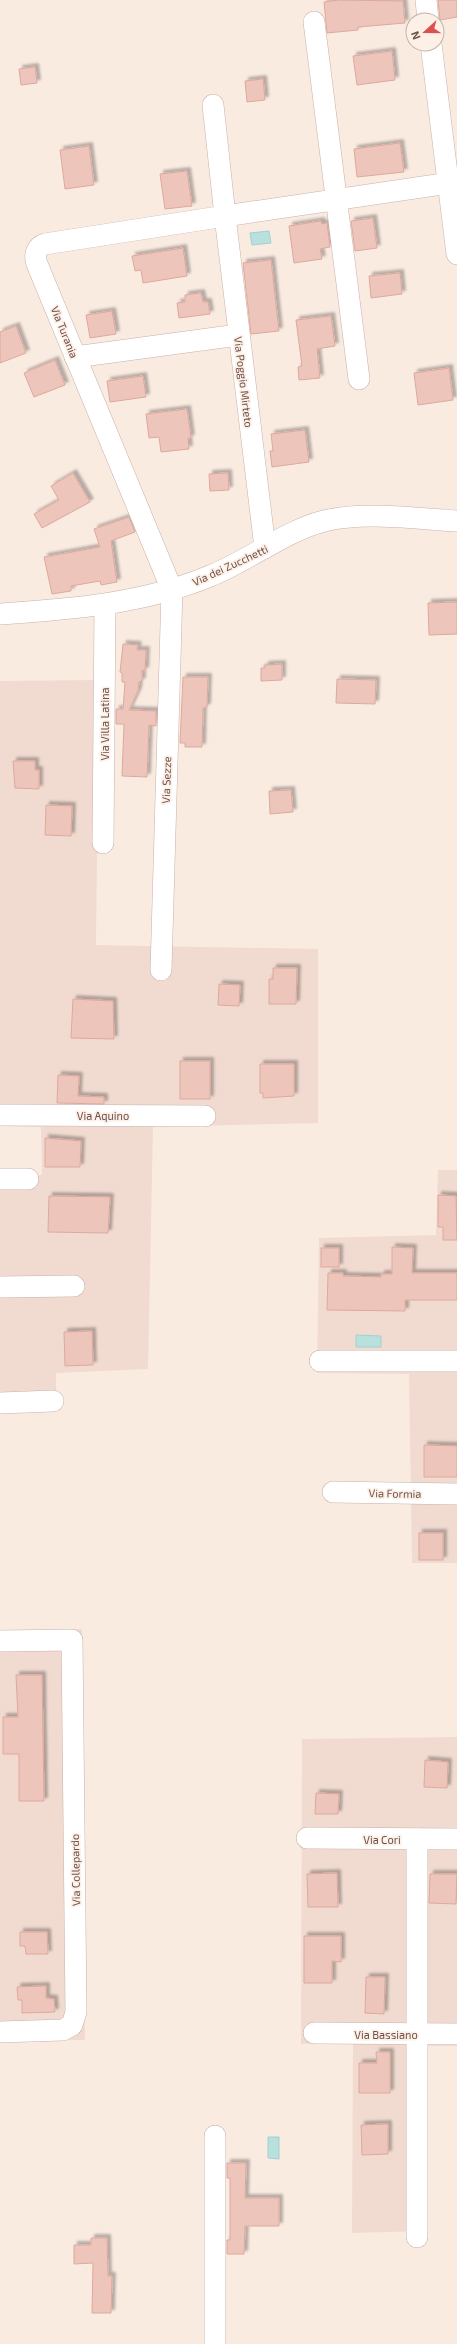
<svg xmlns="http://www.w3.org/2000/svg" width="457" height="2344" font-family="'Exo 2',sans-serif">
  <style>
    .residential { fill: #f1dbd0 }
    .water { fill: #b8e1de; stroke: #9fd2cf }
    .building { fill: #edc5bb; stroke: #dea89d; filter: url(#shadow) }
    .lines { fill: none; stroke-linecap: round; stroke-linejoin: round }
    .minor-casing { stroke: #c9b1a9; stroke-width: 22 }
    .minor { stroke: #fff; stroke-width: 21 }
    .labels { text-anchor: middle; dominant-baseline: central; stroke-width: 3.5; stroke-linejoin: round; paint-order: stroke }
    .street-label { font-size: 11px; fill: #6f504a; stroke: #fdf0e7 }
  </style>
  <defs>
    <filter id="shadow"><feDropShadow dx="3.5" dy="-3.5" stdDeviation="1" flood-color="#0004"/></filter>
  </defs>
  <rect width="100%" height="100%" fill="#faebe1"/>
  <g class="residential">
    <polygon points="99,680 96,945 318,949 318,1123 153,1127 148,1369 56,1373 56,1409 0,1412 0,1175 42,1175 41,1127 0,1126 0,681"/>
    <polygon points="438,1170 457,1170 457,1563 412,1563 409,1374 317,1373 319,1238 436,1235"/>
    <polygon points="82,1629 85,2040 0,2041 0,1631"/>
    <polygon points="457,1737 457,2046 426,2046 423,2231 352,2233 353,2042 301,2044 302,1739"/>
  </g>
  <g class="water">
    <polygon points="269,231 271,243 252,245 250,233"/>
    <polygon points="356,1335 381,1336 381,1347 356,1347"/>
    <polygon points="268,2137 279,2137 279,2159 268,2158"/>
  </g>
  <g class="building">
    <polygon points="339,0 403,1 405,23 358,27 358,30 327,33 324,2"/>
    <polygon points="438,0 457,0 457,17 440,20"/>
    <polygon points="392,51 395,80 357,85 353,56"/>
    <polygon points="35,67 37,83 21,85 19,69"/>
    <polygon points="263,79 265,100 247,102 245,81"/>
    <polygon points="400,143 404,172 357,177 354,149"/>
    <polygon points="89,146 94,185 65,189 60,150"/>
    <polygon points="187,171 192,206 165,209 160,174"/>
    <polygon points="373,218 377,248 355,251 351,221"/>
    <polygon points="321,221 322,224 327,223 330,247 320,249 322,259 294,263 289,226"/>
    <polygon points="183,248 187,276 143,283 141,270 135,271 132,256"/>
    <polygon points="271,260 279,331 251,334 243,263"/>
    <polygon points="400,273 402,294 371,298 369,276"/>
    <polygon points="201,293 203,302 208,302 210,314 179,318 177,303 185,302 185,295"/>
    <polygon points="112,311 116,334 90,338 86,315"/>
    <polygon points="331,316 335,346 317,349 320,378 299,380 298,367 302,366 296,320"/>
    <polygon points="16,326 26,353 0,363 0,332"/>
    <polygon points="55,360 65,385 34,397 24,373"/>
    <polygon points="449,368 453,400 418,405 414,373"/>
    <polygon points="143,376 146,397 110,402 107,381"/>
    <polygon points="187,409 191,438 188,438 189,449 161,452 159,437 149,438 146,414"/>
    <polygon points="305,430 309,462 272,467 270,451 273,451 271,434"/>
    <polygon points="73,473 90,502 42,528 34,514 59,500 51,486"/>
    <polygon points="228,473 229,490 210,491 209,474"/>
    <polygon points="129,517 135,532 111,541 117,582 101,585 100,581 71,586 71,591 52,594 44,557 100,547 94,529"/>
    <polygon points="457,602 457,634 429,635 428,603"/>
    <polygon points="123,644 138,645 137,650 146,650 145,671 142,670 142,681 139,682 138,691 129,710 156,711 156,726 149,725 147,777 122,776 124,724 116,724 116,709 123,709 125,682 122,682 122,673 120,672"/>
    <polygon points="282,664 282,680 261,681 261,668 265,668 265,665"/>
    <polygon points="183,677 208,677 207,707 203,708 202,747 185,747 185,743 180,743"/>
    <polygon points="337,679 376,680 375,704 336,703"/>
    <polygon points="13,761 35,761 35,770 39,770 39,789 15,788"/>
    <polygon points="291,790 293,812 270,814 269,791"/>
    <polygon points="46,805 72,806 71,836 45,835"/>
    <polygon points="273,968 297,968 296,1004 269,1004 269,979 273,979"/>
    <polygon points="219,984 240,985 239,1006 218,1005"/>
    <polygon points="73,999 113,1001 114,1039 71,1038"/>
    <rect x="180" y="1061" width="30" height="38"/>
    <polygon points="260,1064 294,1064 294,1096 263,1098 263,1093 260,1093"/>
    <polygon points="58,1075 79,1076 78,1096 104,1097 104,1104 57,1103"/>
    <polygon points="45,1138 81,1141 80,1167 45,1167"/>
    <polygon points="438,1195 456,1196 457,1240 443,1240 443,1227 438,1227"/>
    <polygon points="49,1196 110,1197 108,1233 48,1232"/>
    <polygon points="392,1247 413,1248 412,1273 457,1273 457,1300 405,1300 405,1311 327,1310 328,1273 343,1273 343,1276 381,1277 381,1274 392,1274"/>
    <rect x="321" y="1248" width="18" height="19"/>
    <polygon points="92,1331 93,1365 65,1366 64,1332"/>
    <polygon points="424,1445 457,1446 457,1477 424,1477"/>
    <rect x="419" y="1533" width="24" height="27"/>
    <polygon points="16,1675 42,1675 44,1801 19,1801 19,1754 3,1754 3,1717 18,1717"/>
    <polygon points="425,1760 448,1762 447,1788 424,1787"/>
    <polygon points="316,1793 339,1794 338,1814 315,1814"/>
    <polygon points="337,1873 338,1907 308,1907 307,1874"/>
    <polygon points="430,1874 457,1874 456,1904 429,1903"/>
    <polygon points="20,1932 47,1932 48,1954 26,1954 25,1946 20,1946"/>
    <polygon points="304,1936 341,1936 341,1962 332,1961 332,1983 304,1983"/>
    <polygon points="366,1977 385,1977 384,2014 365,2013"/>
    <polygon points="46,1986 46,1998 54,1999 55,2012 22,2013 22,2000 18,2000 17,1987"/>
    <polygon points="376,2052 390,2052 390,2093 359,2093 359,2063 377,2063"/>
    <polygon points="388,2124 388,2154 362,2155 361,2125"/>
    <polygon points="227,2163 246,2163 245,2198 279,2198 279,2226 245,2226 244,2254 227,2254 227,2240 230,2240 230,2178 227,2178"/>
    <polygon points="91,2238 107,2238 108,2276 112,2276 111,2313 92,2313 93,2263 74,2264 74,2245 91,2245"/>
  </g>
  <g class="lines">
    <defs>
      <g id="minor">
        <polyline points="426,0 428,20"/>
        <polyline points="314,22 359,379"/>
        <polyline points="431,44 457,254"/>
        <polyline points="75,357 238,335"/>
        <polyline points="265,548 225,216 457,182"/>
        <path d="M0 614C71 609 143 604 210 576 248 561 285 531 324 521 367 511 414 519 457 521"/>
        <polyline points="103,843 105,605"/>
        <path d="M161 970 172 590 37 264C34 255 36 247 45 244L225 216 213 105"/>
        <polyline points="0,1115 205,1116"/>
        <polyline points="0,1179 28,1179"/>
        <polyline points="0,1287 74,1286"/>
        <polyline points="320,1361 457,1361"/>
        <polyline points="0,1403 53,1401"/>
        <polyline points="333,1492 457,1494"/>
        <polyline points="0,1641 72,1640 76,2012 72,2025 63,2030 0,2032"/>
        <polyline points="307,1838 457,1839"/>
        <polyline points="417,1839 417,2237"/>
        <polyline points="314,2033 457,2034"/>
        <polyline points="215,2136 215,2344"/>
      </g>
    </defs>
    <use href="#minor" class="minor-casing"/>
    <use href="#minor" class="minor"/>
  </g>
  <g class="labels">
    <g class="street-label">
      <text transform="translate(65 332) rotate(68)">Via Turania</text>
      <text transform="translate(244 382) rotate(83)">Via Poggio Mirteto</text>
      <text transform="translate(230 565) rotate(-25)">Via dei Zucchetti</text>
      <text transform="translate(104 724) rotate(-90)">Via Villa Latina</text>
      <text transform="translate(166 780) rotate(-88)">Via Sezze</text>
      <text x="103" y="1115">Via Aquino</text>
      <text transform="translate(395 1493) rotate(1)">Via Formia</text>
      <text x="382" y="1839">Via Cori</text>
      <text transform="translate(75 1870) rotate(-91)">Via Collepardo</text>
      <text x="386" y="2034">Via Bassiano</text>
    </g>
  </g>
  <g transform="translate(425 32) rotate(249)"><circle r="19" fill="#fdf0e7" stroke="#c4b0a8"/>
  <path d="M0-3L7 15L0 10L-7 15Z" fill="#da5250"/>
  <text y="-6" font-size="11" font-weight="bold" text-anchor="middle" fill="#6f504a">N</text>
  </g>
</svg>
